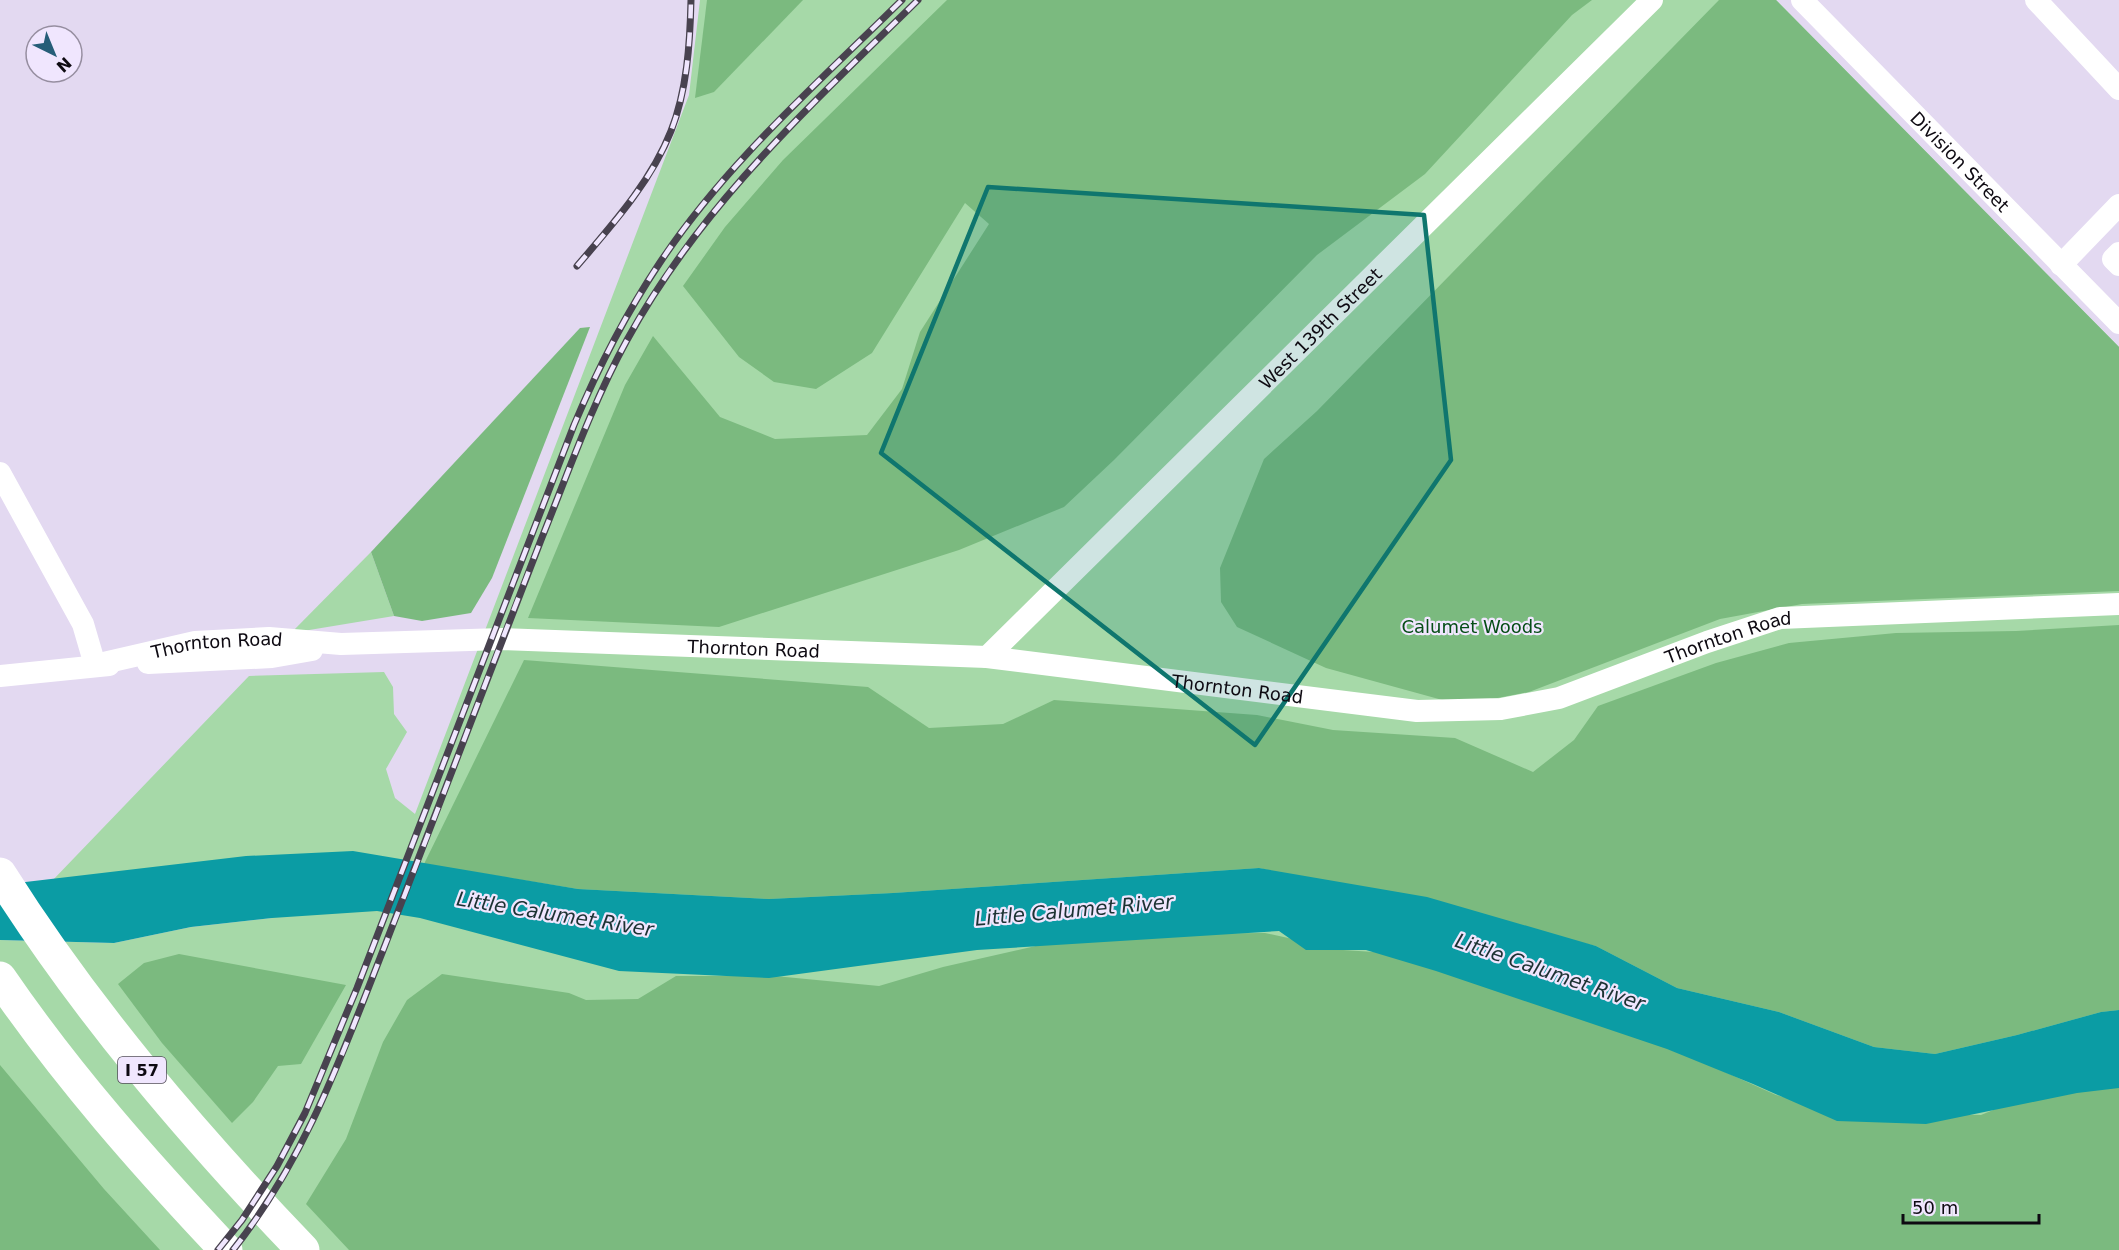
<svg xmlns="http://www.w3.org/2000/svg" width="2119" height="1250" font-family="'DejaVu Sans',sans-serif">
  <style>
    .green { fill: #a6d9a8 }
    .forest { fill: #7bba7f }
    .water { fill: #0b9ca4 }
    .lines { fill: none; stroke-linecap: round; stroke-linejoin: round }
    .minor { stroke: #fff; stroke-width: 22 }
    .highway { stroke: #fff; stroke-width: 33 }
    .rail-casing { stroke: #48424f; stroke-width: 7 }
    .rail { stroke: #f0e6fe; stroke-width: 4.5; stroke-dasharray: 14; stroke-linecap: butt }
    .marked { fill: #0f766e; fill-opacity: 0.2; stroke: #0f766e; stroke-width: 4.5; stroke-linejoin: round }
    .labels { text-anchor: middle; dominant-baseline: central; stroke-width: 4.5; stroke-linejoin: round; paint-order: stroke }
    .shield { fill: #f0e6fe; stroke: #524c59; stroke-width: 1.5 }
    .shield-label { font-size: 16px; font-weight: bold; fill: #0e0a12 }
    .street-label { font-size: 18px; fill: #0e0a12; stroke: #f0e6fe }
    .park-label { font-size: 18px; fill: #054d16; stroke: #f0e6fe }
    .water-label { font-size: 20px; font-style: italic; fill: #1c3233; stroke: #f0e6fe }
  </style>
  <rect width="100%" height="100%" fill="#e3d9f1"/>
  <g class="green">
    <polygon points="700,0 1776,0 2119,347 2119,1250 0,1250 0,940 114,943 191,927 272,918 51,882 249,676 384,672 393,687 394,714 407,732 386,769 395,798 415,814 689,95"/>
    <polygon points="371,552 394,616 291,633"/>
  </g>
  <g class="forest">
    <polygon points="707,0 803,0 714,92 695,98"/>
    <polygon points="947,0 1592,0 1572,15 1425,174 1317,255 1114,460 1064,507 959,550 719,627 528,618 625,385 653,336 720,417 775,439 867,435 902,389 920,332 989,224 965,203 872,353 816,389 774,382 739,357 683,286 725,227 783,160"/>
    <polygon points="1719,0 1776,0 2119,347 2119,591 1802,604 1720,619 1529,692 1482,701 1446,701 1326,668 1237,627 1221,602 1220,568 1264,459 1317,411"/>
    <polygon points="590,327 492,578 471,613 422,621 394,616 371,552 580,328"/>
    <polygon points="2119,625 2119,1010 2101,1012 2017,1035 1935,1054 1874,1047 1779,1012 1677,988 1596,946 1259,868 893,893 769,899 578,889 424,864 524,660 868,687 929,728 1003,724 1054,700 1257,715 1333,730 1455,738 1533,772 1574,740 1598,706 1716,663 1789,643 1896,633 2016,631"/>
    <polygon points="1265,933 1343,950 1389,953 1632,1030 1776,1095 1837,1112 1981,1115 2044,1089 2119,1074 2119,1250 349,1250 306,1204 346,1139 383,1042 407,1000 442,974 569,993 586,1000 638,999 676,976 775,976 879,986 943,967 1040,945 1143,934"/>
    <polygon points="179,954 346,985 301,1064 278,1066 253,1102 232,1123 162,1043 118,984 144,963"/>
    <polygon points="0,1065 104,1189 160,1250 0,1250"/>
  </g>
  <polygon class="water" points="353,851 578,889 769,899 893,893 1259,868 1427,897 1596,946 1677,988 1779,1012 1874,1047 1935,1054 2017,1035 2101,1012 2119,1010 2119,1088 2077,1093 1926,1124 1837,1121 1753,1084 1667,1049 1436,971 1366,950 1306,950 1279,931 977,950 769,978 619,971 420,918 377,911 272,918 191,927 114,943 0,940 0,885 246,856"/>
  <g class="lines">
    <g class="minor">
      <path id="s1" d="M1802 0 2119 323"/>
      <polyline points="2036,0 2119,89"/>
      <polyline points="2119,253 2113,259 2119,265"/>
      <polyline points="2061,265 2119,205"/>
      <polyline points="0,473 83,624 95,665"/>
      <path id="s2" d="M987 657 1652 0"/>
      <polyline points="148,663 272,657 312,650"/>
      <path id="s3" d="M95 665 195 642 269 638 341 644 502 639 987 657 1417 711 1501 709 1559 698 1707 642 1780 618 2119 604"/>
      <polyline points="0,676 109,665"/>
    </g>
    <g class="highway">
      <path d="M0 874C86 1010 191 1133 303 1250"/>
      <path d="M0 978C67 1076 145 1164 226 1250"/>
    </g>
    <defs>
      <g id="rail">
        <path d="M577 266C612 225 651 182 671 131 687 90 690 44 691 0"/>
        <path d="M218 1250 242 1220 277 1166 305 1113 357 988 574 425C598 368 625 315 659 264 725 164 817 84 902 0"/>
        <path d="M233 1250C305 1159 340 1060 382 953 436 816 487 677 541 540 568 473 592 404 627 340 700 206 810 106 918 0"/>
      </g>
    </defs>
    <use href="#rail" class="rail-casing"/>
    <use href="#rail" class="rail"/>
  </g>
  <path class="marked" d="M988 187 1424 215 1451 460 1255 745 881 453Z"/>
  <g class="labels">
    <rect class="shield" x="118" y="1057" width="48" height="26" rx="4.5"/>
    <g class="shield-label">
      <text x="142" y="1070">I 57</text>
    </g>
    <g class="street-label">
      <text stroke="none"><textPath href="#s1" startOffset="226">Division Street</textPath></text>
      <text stroke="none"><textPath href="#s2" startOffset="468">West 139th Street</textPath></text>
      <text stroke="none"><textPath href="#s3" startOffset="1652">Thornton Road</textPath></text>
      <text stroke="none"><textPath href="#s3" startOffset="124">Thornton Road</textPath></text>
      <text stroke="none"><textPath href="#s3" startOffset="662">Thornton Road</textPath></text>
      <text stroke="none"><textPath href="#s3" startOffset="1148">Thornton Road</textPath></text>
    </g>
    <g class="park-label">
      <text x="1472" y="626">Calumet Woods</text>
    </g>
    <g class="water-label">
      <text transform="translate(1074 910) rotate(-5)">Little Calumet River</text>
      <text transform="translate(555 914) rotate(9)">Little Calumet River</text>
      <text transform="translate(1550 972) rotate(19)">Little Calumet River</text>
    </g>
  </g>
  <g transform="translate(54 54) rotate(137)"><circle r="28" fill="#f0e6fe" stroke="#968ea0" stroke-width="1.5"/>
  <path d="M0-4.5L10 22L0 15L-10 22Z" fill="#265d78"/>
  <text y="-9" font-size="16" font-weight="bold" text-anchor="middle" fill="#0e0a12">N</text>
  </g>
  <path d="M1903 1214v9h136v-9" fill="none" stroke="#0e0a12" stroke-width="3"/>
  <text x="1912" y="1214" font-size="18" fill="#0e0a12" stroke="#f0e6fe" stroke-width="4.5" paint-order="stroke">50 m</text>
</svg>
